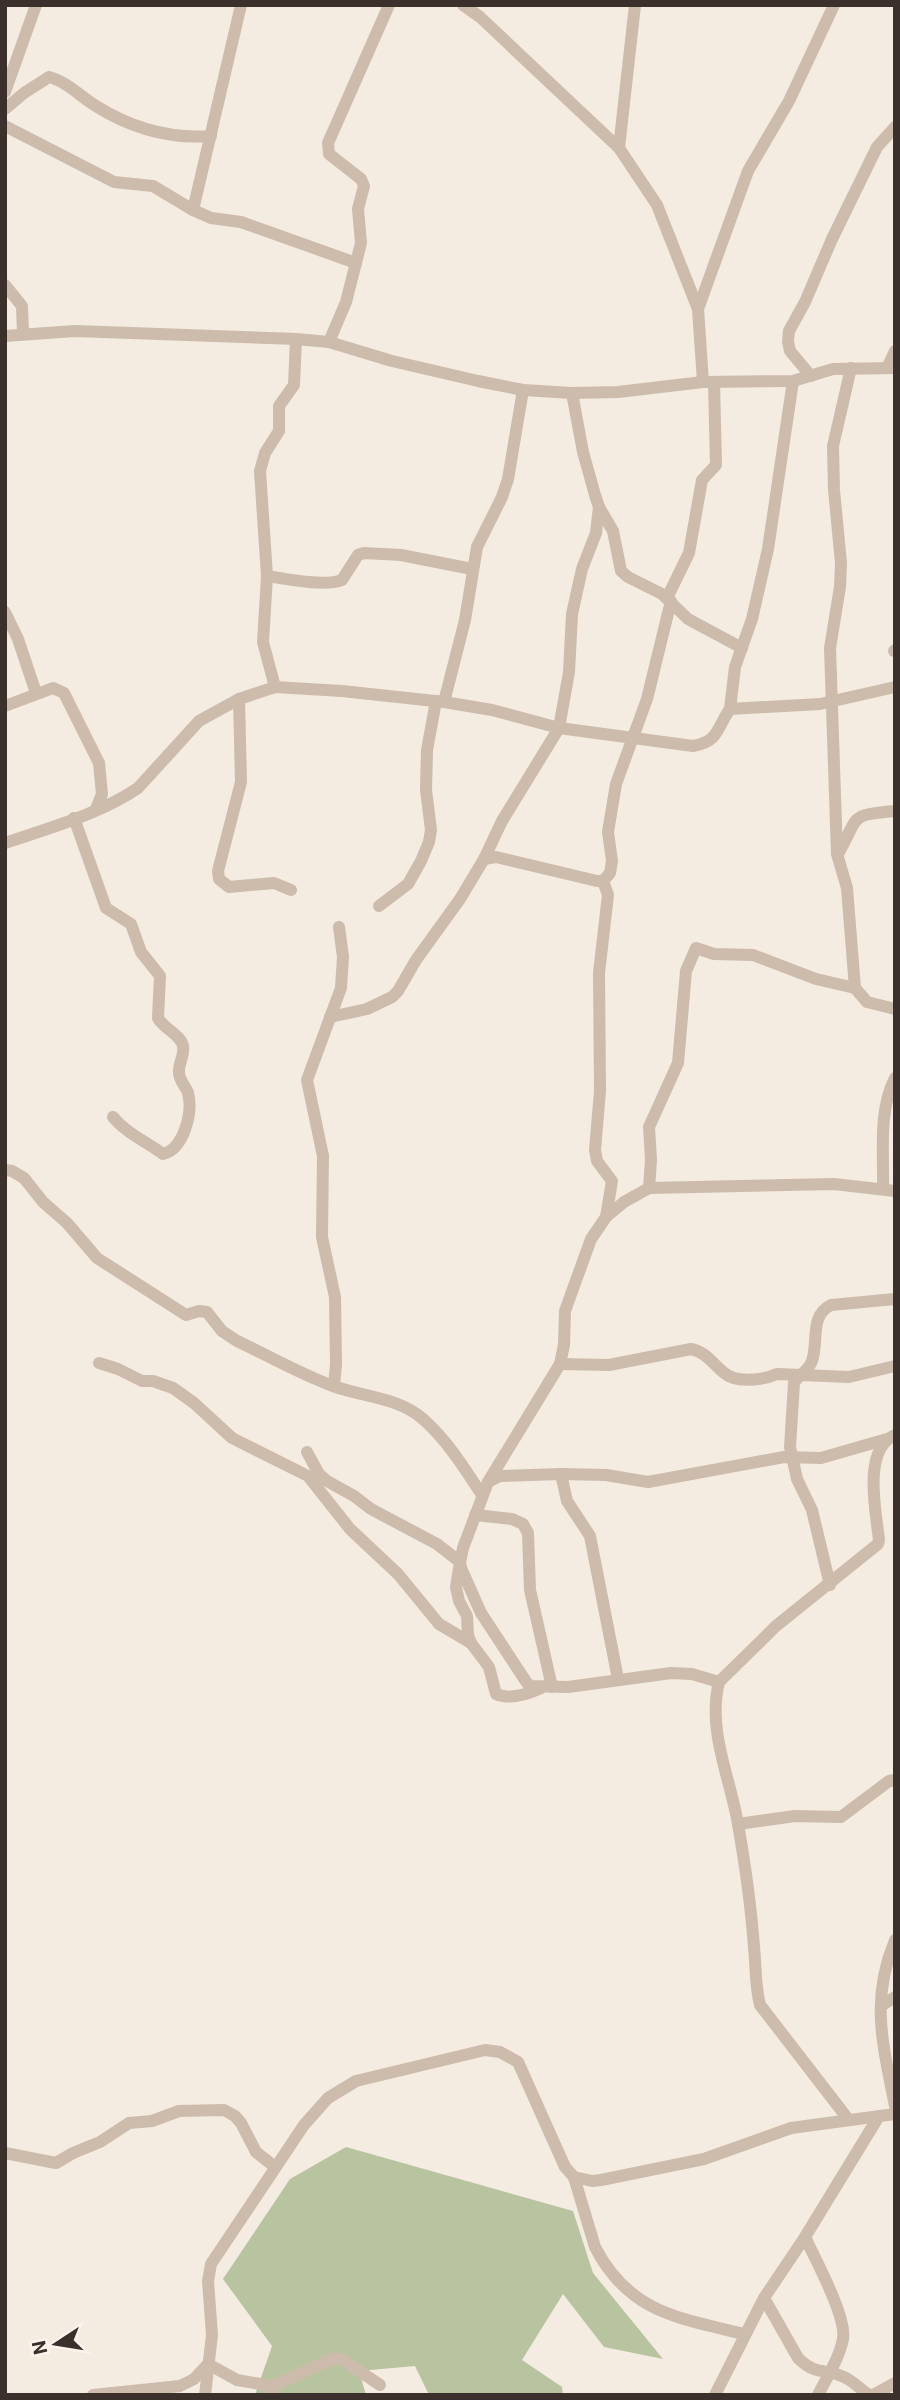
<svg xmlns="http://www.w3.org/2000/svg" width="900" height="2400" font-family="Roboto,sans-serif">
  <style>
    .green { fill: #b8c4a0 }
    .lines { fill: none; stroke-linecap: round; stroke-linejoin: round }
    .minor { stroke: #cdbbac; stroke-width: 12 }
  </style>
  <rect width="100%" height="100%" fill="#f4ebe1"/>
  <polygon class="green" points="346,2147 573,2211 593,2273 663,2359 604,2347 563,2294 522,2360 562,2387 563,2395 429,2395 415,2366 359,2371 366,2395 255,2395 272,2346 223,2279 290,2179"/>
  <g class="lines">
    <g class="minor">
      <polyline points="463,5 480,17 619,148 657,205 698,309 703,382"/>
      <polyline points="5,92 36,5"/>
      <path d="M5 109 24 93 49 77C66 81 81 97 96 106 131 128 171 139 211 136"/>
      <polyline points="5,126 114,182 153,186 193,210 211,218 241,222 356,263"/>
      <polyline points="619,148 635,5"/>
      <polyline points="193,210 241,5"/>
      <polyline points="5,285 22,306 23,334"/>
      <polyline points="698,309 748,171 789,101 834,5"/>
      <polyline points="5,336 75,331 296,339 329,342 392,361 478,381 523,390 572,393 618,392 703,382 793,381 833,369 895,368"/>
      <polyline points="329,342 346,302 361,243 358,209 364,186 361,179 329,154 328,143 389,5"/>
      <polyline points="851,368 833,446 834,490 841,563 840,587 830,648 837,854 847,888 855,988 867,1002 895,1009"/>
      <polyline points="887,368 895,351"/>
      <polyline points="811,376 790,351 788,342 789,331 805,302 832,239 877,147 895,127"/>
      <polyline points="572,393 583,452 595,495 599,507 613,531 621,571 628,577 662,594 688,619 742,648"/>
      <path d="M267 576C287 579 324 587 342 580L358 555 364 553 401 555 472 569"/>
      <polyline points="667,598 689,553 702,480 716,465 714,382"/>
      <polyline points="5,612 18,639 36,693"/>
      <polyline points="894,651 895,650"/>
      <polyline points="275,687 263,642 267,576 260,471 265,453 279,431 279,406 294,385 296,339"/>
      <polyline points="239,699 241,782 218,871 219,879 229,887 274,883 291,890"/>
      <polyline points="444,702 465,620 477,547 502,497 508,479 523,390"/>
      <polyline points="5,706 53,688 64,693 99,763 102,794 96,809"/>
      <polyline points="730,709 735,667 752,619 768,549 793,381"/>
      <path d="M74 818 106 908 131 924 141 952 160 976 158 1018C163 1028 181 1035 183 1046 185 1055 178 1064 179 1073 179 1080 186 1087 188 1093 193 1112 184 1149 163 1154 147 1142 126 1133 113 1117"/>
      <path d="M5 843C49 828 100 814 138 788L199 721 239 699 275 687 342 691 444 702 492 710 559 728 693 746C719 742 717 727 730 709L820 704 895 687"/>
      <path d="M838 854C860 816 847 815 895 811"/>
      <polyline points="484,859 496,857 597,881 603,881 610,873 612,861 608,832 616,784 647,699 671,601"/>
      <polyline points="603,881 608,895 599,973 600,1091 595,1150 597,1161 612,1181 606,1217"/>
      <polyline points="379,906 408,884 421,861 429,842 431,830 426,790 427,750 436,701"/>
      <polyline points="330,1017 367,1009 392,997 398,991 416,960 460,899 484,859 502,821 559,728 569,672 572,614 582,569 596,533 599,507"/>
      <path d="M5 1170 12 1171 24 1178 43 1202 67 1223 97 1258 186 1315 199 1311 207 1312 222 1331 237 1341C269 1356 300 1374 333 1386 363 1397 398 1397 423 1419 447 1440 465 1469 482 1495"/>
      <polyline points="649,1188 651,1160 649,1127 678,1063 686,971 696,948 714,954 753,955 816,979 855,988"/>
      <path d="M883 1189C884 1153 878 1111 895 1078"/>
      <polyline points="99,1363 118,1369 142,1381 153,1381 173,1388 194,1403 232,1438 308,1476 350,1529 398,1574 439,1624 471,1643"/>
      <path d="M560 1364 609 1365 691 1349C706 1352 712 1363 723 1372 736 1384 763 1380 777 1374L849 1377 895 1366"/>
      <polyline points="334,1386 336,1364 335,1297 322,1237 323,1156 307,1080 341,988 343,957 339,927"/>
      <path d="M307 1452 319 1474 327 1481 354 1496 371 1509 437 1544 460 1562 456 1587 459 1601 467 1616 468 1635 471 1643 489 1667 496 1694C509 1700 528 1694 541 1688"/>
      <polyline points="561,1474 567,1501 590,1536 618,1679"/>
      <polyline points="488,1482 500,1476 561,1474 606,1475 648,1482 784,1457 821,1458 887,1439"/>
      <polyline points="475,1515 512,1519 523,1524 528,1533 530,1590 552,1687"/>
      <path d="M830 1585 812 1510 797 1479 790 1447 794 1383C799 1374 808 1372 812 1361 819 1341 809 1316 831 1305L895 1299"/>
      <polyline points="719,1682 692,1674 671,1673 568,1687 531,1686 527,1683 481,1613 461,1568 460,1562 463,1548 488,1482 560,1364 564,1345 565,1311 591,1239 606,1217 624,1202 649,1188 834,1184 895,1191"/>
      <polyline points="738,1824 795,1816 841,1817 889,1781 895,1780"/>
      <path d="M895 1940C870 2000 883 2045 895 2106"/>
      <polyline points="881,2006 895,1997"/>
      <path d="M848 2119 760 2005C755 1986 756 1966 754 1947 751 1906 745 1864 738 1824 730 1777 707 1730 719 1682L776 1626 878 1544 879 1540C876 1512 862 1449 895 1435"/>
      <polyline points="5,2153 56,2163 73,2153 100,2142 129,2123 152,2121 179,2111 224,2110 235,2116 241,2123 256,2152 275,2167"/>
      <path d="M574 2177 595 2247C629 2313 679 2318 744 2334"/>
      <path d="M805 2237C815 2259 847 2317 843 2339 839 2359 827 2377 818 2395"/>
      <path d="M764 2298 798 2358C817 2377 825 2367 846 2378 854 2382 861 2390 869 2395"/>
      <polyline points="271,2387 334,2358 343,2360 380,2385"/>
      <polyline points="93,2395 180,2386 194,2379 208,2364 237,2380 266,2385 271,2387 273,2395"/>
      <polyline points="205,2395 212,2335 208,2281 211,2264 304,2125 328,2098 356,2081 485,2050 500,2052 518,2062 565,2167 574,2177 592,2181 601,2180 704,2159 791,2128 895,2114"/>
      <polyline points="715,2395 764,2298 805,2237 879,2116"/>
      <polyline points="873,2395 895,2383"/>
    </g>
  </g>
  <rect width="900" height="2400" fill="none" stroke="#3b302b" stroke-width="14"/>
  <g transform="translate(56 2344) rotate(258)" stroke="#fbf5ee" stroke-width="5" paint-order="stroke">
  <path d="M0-5L12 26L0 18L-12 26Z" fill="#3b302b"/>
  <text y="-10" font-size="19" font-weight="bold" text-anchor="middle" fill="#3b302b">N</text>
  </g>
</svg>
